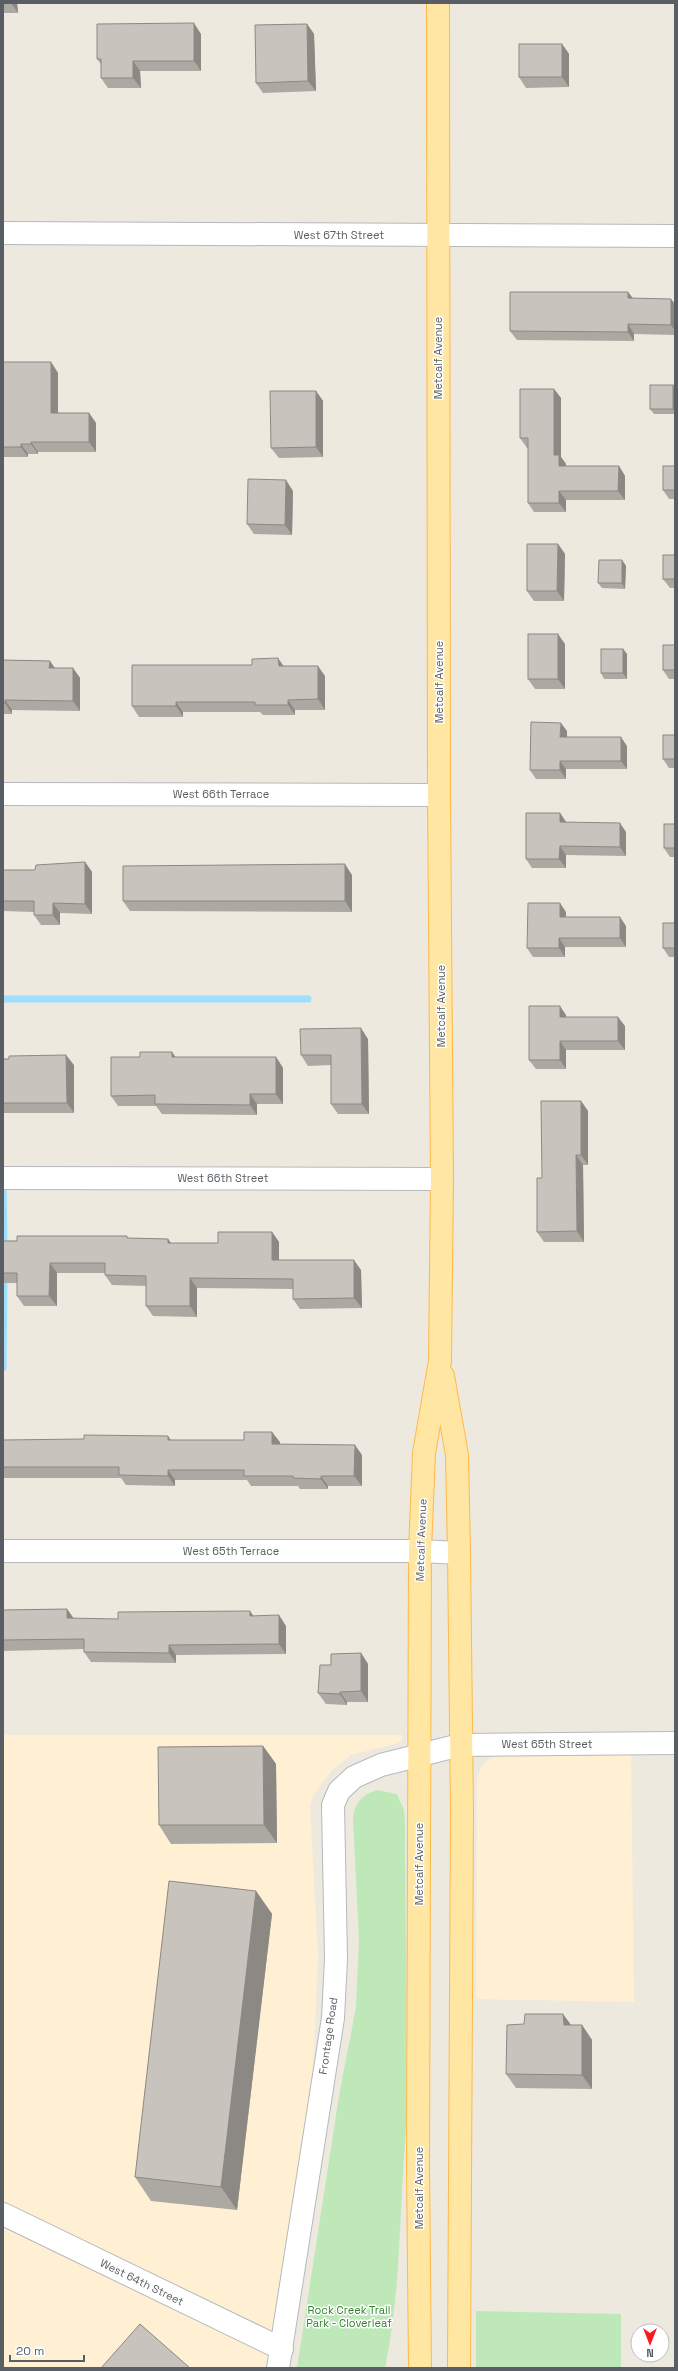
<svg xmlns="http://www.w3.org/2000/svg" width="678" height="2371" font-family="'Space Grotesk',sans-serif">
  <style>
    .commercial { fill: #fff0d3 }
    .green { fill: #bee8b8 }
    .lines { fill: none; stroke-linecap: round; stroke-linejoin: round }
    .stream { stroke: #9edfff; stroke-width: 7 }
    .minor-casing { stroke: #b5b9be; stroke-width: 24 }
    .tertiary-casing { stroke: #b5b9be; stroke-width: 24 }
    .primary-casing { stroke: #ffb847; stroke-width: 24 }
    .minor { stroke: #fff; stroke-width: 22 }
    .tertiary { stroke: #fff; stroke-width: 22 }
    .primary { stroke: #ffe6a3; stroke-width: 22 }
    .wall { fill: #aca8a2 }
    .shaded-wall { fill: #8c8884 }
    .building { fill: #c8c3bc; stroke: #8c8884 }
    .labels { text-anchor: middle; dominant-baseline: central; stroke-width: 3; stroke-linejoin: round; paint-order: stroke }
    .street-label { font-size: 11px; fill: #585e63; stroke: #fff }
    .park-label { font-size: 11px; fill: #31872c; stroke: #fff }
  </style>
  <rect width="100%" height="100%" fill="#eee9df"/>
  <g class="commercial">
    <polygon points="3,1735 402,1735 402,1742 351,1755 332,1770 314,1794 310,1806 318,1957 313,2071 266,2368 3,2368"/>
    <polygon points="631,1755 634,2002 476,1999 477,1780 481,1767 488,1759 500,1756"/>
  </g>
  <g class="green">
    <path d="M377 1790 397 1794 404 1810 405 1822 407 2118C399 2202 402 2286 385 2368H297L339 2096 356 2007 359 1940 353 1818C356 1801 361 1796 377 1790Z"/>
    <polygon points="476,2311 621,2314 621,2368 476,2368"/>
  </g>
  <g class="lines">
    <g class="stream">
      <polyline points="3,999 308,999"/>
      <polyline points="3,1180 4,1249"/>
      <polyline points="3,1368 4,1274"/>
    </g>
    <defs>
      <g id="minor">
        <polyline points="3,794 439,795"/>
        <polyline points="3,1178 442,1179"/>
        <polyline points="3,1551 420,1551 459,1553"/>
        <polyline points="3,2214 282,2349"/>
        <polyline points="278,2368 333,2018 336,1959 333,1805 339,1791 354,1777 381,1765 460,1745 675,1743"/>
      </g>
      <polyline id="tertiary" points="3,233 675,236"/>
      <g id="primary">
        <polyline points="443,1376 457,1455 459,1553 462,1812 459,2368"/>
        <polyline points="420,2368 418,2165 420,1551 424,1453 440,1361 442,1179 439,795 438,3"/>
      </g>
    </defs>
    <use href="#minor" class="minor-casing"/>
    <use href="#tertiary" class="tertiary-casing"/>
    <use href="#primary" class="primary-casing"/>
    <use href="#minor" class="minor"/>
    <use href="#tertiary" class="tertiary"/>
    <use href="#primary" class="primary"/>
  </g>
  <g class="wall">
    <polygon points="3,3 17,3 18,13 3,13"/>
    <polygon points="307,24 314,34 316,91 263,93 256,83"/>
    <polygon points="201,34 201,71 140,71 141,88 108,88 101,78 101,64 97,59"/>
    <polygon points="562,44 569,54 569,87 526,88 519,77"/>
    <polygon points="628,292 633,299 675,304 675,335 634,334 634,341 517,340 510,331"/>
    <polygon points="3,362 51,362 58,373 58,413 89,413 96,423 96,452 38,452 38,454 28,454 28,457 3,457"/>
    <polygon points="673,385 675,387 675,414 654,414 650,409"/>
    <polygon points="554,389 561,398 561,457 566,464 566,466 619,466 625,476 625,500 566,500 566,512 534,512 528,503 528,448 527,448 520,438"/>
    <polygon points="316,391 323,401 323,457 279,458 271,448"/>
    <polygon points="675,466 675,499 669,499 663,490"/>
    <polygon points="293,491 292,535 254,534 247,524"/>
    <polygon points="558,544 565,554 564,601 534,601 527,591"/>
    <polygon points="675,555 675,588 670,588 663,579"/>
    <polygon points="622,560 626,566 625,589 602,588 598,583"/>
    <polygon points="565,644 565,689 535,689 528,679"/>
    <polygon points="675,645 675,679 669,679 663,670"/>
    <polygon points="623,649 627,654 627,679 604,679 601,673"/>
    <polygon points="3,660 50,661 54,668 73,668 80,678 80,711 12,710 12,714 3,714"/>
    <polygon points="284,666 325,676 325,710 295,710 295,715 263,715 260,712 183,712 183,717 139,717 132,706"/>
    <polygon points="567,731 567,737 627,746 627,769 566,769 566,779 536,779 530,770"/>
    <polygon points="675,735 675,768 669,768 663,759"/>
    <polygon points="560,813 566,822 626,832 626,856 566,855 566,868 532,868 526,859"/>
    <polygon points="675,824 675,857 670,857 664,848"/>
    <polygon points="85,862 92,872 92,914 60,913 60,925 41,925 34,915 34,912 3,911 3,870 35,870"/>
    <polygon points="352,875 352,912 130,911 123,901"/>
    <polygon points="566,912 566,917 626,926 626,947 565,947 565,957 533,957 527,948"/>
    <polygon points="675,923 675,957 669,957 663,948"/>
    <polygon points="566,1015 566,1017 625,1026 625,1050 566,1050 566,1069 536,1069 529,1060"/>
    <polygon points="368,1039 369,1114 338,1114 331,1104 331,1065 308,1066 301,1055"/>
    <polygon points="172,1052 175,1057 276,1057 283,1068 283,1104 257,1104 257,1115 162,1114 156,1106 118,1106 111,1096 140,1057"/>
    <polygon points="3,1059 74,1065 74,1113 3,1113"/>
    <polygon points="581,1101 588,1111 588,1165 583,1165 584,1242 544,1242 537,1232 542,1178"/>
    <polygon points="272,1232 279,1242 279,1260 361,1270 362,1308 300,1309 293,1299 293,1289 197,1288 197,1317 153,1316 146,1306 146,1286 112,1285 105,1275 105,1273 57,1273 57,1306 24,1306 17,1296 17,1283 3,1283 3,1241 129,1238 168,1239 171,1243 218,1243"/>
    <polygon points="3,1440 171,1440 280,1442 280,1444 362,1455 362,1486 328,1486 328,1489 300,1489 298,1486 251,1486 247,1480 175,1480 175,1486 126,1485 121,1478 3,1478"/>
    <polygon points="67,1609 74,1619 118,1619 254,1616 286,1626 286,1654 176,1655 176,1663 91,1662 84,1652 84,1649 3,1651 3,1610"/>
    <polygon points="361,1653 368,1664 368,1702 347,1702 347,1705 326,1704 318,1693 331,1665"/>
    <polygon points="263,1746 276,1764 277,1843 171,1844 159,1825"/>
    <polygon points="256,1891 272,1914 237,2210 151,2201 135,2177"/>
    <polygon points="563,2014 571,2025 582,2025 592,2040 592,2089 516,2088 506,2074 524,2024"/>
  </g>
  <g class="shaded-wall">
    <polygon points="11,3 17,3 18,13"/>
    <polygon points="194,23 201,34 201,71 194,61"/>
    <polygon points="307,24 314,34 316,91 308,81"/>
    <polygon points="562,44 569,54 569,87 562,77"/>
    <polygon points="133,61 140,71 141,88 133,78"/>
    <polygon points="628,292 635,301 628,298"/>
    <polygon points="671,299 675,304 675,331 671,325"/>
    <polygon points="628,324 634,334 634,341 628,332"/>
    <polygon points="51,362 58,373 58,423 51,413"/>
    <polygon points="673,385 675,387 675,412 673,409"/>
    <polygon points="554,389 561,398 561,457 566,464 566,476 559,466 554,455"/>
    <polygon points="316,391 323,401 323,457 316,447"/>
    <polygon points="89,413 96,423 96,452 89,442"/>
    <polygon points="31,442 38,452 38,454 31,444"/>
    <polygon points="21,444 28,454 28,457 21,447"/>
    <polygon points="619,466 625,476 625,500 618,491"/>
    <polygon points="286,480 293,491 292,535 285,525"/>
    <polygon points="559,491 566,500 566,512 559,503"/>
    <polygon points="558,544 565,554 564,601 557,591"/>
    <polygon points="622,560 626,566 625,589 622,583"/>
    <polygon points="558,634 565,644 565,689 558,679"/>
    <polygon points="623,649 627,654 627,679 623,673"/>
    <polygon points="278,658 285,668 279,666"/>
    <polygon points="50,661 57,671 49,668"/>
    <polygon points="318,666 325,676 325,710 318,699"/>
    <polygon points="73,668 80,678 80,711 73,701"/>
    <polygon points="5,700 12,710 12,714 5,703"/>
    <polygon points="288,700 295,710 295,715 288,705"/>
    <polygon points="176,702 183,712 183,717 176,706"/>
    <polygon points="561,723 567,731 567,746 560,737"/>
    <polygon points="621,737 627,746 627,769 621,761"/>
    <polygon points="560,761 566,769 566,779 560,770"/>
    <polygon points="560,813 566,822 566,831 560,822"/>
    <polygon points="620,823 626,832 626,856 620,847"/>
    <polygon points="560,846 566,855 566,868 559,859"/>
    <polygon points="85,862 92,872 92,914 85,904"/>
    <polygon points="345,864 352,875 352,912 345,901"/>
    <polygon points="53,903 60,913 60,925 53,915"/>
    <polygon points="560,903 566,912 566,926 560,917"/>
    <polygon points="620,917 626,926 626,947 620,938"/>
    <polygon points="559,938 565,947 565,957 559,948"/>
    <polygon points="560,1006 566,1015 566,1026 560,1017"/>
    <polygon points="618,1017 625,1026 625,1050 618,1041"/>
    <polygon points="361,1028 368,1039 369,1114 362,1104"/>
    <polygon points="560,1041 566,1050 566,1069 560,1060"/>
    <polygon points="172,1052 179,1062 172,1057"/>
    <polygon points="66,1055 74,1065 74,1113 67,1103"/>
    <polygon points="276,1057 283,1068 283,1104 276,1094"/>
    <polygon points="250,1094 257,1104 257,1115 250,1105"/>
    <polygon points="581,1101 588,1111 588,1165 581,1155"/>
    <polygon points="576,1155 583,1165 584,1242 577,1231"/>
    <polygon points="272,1232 279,1242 279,1271 272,1260"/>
    <polygon points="168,1239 175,1249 168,1243"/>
    <polygon points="354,1260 361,1270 362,1308 354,1298"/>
    <polygon points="50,1263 57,1273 57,1306 49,1296"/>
    <polygon points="190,1278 197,1288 197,1317 190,1306"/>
    <polygon points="272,1432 280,1442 279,1454 272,1444"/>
    <polygon points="168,1436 175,1446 168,1440"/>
    <polygon points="355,1445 362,1455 362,1486 354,1476"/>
    <polygon points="168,1470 175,1480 175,1486 168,1476"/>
    <polygon points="321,1476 328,1486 328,1489 321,1479"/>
    <polygon points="67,1609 74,1619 67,1618"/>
    <polygon points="250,1611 257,1621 250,1616"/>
    <polygon points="279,1615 286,1626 286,1654 279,1644"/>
    <polygon points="169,1645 176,1655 176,1663 169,1653"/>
    <polygon points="361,1653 368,1664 368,1702 361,1691"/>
    <polygon points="340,1692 347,1702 347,1705 340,1694"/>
    <polygon points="263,1746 276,1764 277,1843 264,1825"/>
    <polygon points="256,1891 272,1914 237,2210 221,2187"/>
    <polygon points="563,2014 573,2028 564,2025"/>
    <polygon points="582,2025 592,2040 592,2089 582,2075"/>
  </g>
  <g class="building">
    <polygon points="194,23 194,61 133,61 133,78 101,78 101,59 97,59 97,24"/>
    <polygon points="307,24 308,81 256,83 255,25"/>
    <rect x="519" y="44" width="43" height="33"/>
    <polygon points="510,292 628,292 628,298 671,299 671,325 628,324 628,332 510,331"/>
    <polygon points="3,362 51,362 51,413 89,413 89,442 31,442 31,444 21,444 21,447 3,447"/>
    <rect x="650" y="385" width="23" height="24"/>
    <polygon points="520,389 554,389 554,455 559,455 559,466 619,466 618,491 559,491 559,503 528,503 528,438 520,438"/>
    <polygon points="270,391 316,391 316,447 271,448"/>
    <rect x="663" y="466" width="12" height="24"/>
    <polygon points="248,479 286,480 285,525 247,524"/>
    <polygon points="527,544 558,544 557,591 527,591"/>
    <rect x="663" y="555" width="12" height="24"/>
    <polygon points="599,560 622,560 622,583 598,583"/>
    <rect x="528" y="634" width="30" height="45"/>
    <rect x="663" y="645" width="12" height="25"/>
    <rect x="601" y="649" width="22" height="24"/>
    <polygon points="278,658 279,666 318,666 318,699 288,700 288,705 255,705 255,702 176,702 176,706 132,706 132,665 252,665 252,659"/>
    <polygon points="3,660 50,661 49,668 73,668 73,701 5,700 5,703 3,703"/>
    <polygon points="531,722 561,723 560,737 621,737 621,761 560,761 560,770 530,770"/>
    <rect x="663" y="735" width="12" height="24"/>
    <polygon points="526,813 560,813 560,822 620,823 620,847 560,846 559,859 526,859"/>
    <rect x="664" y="824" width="11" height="24"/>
    <polygon points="85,862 85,904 53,903 53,915 34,915 34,901 3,901 3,870 35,870 36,865"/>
    <polygon points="345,864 345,901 123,901 123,866"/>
    <polygon points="528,903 560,903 560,917 620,917 620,938 559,938 559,948 527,948"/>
    <rect x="663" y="923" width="12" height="25"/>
    <polygon points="529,1006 560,1006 560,1017 618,1017 618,1041 560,1041 560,1060 529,1060"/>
    <polygon points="361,1028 362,1104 331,1104 331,1055 301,1055 300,1029"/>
    <polygon points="140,1052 172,1052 172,1057 276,1057 276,1094 250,1094 250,1105 155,1104 155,1095 111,1096 111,1057 140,1057"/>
    <polygon points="66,1055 67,1103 3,1103 3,1059 9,1059 9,1056"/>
    <polygon points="541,1101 581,1101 581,1155 576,1155 577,1231 537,1232 537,1178 542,1178"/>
    <polygon points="218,1232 272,1232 272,1260 354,1260 354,1298 293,1299 293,1279 190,1278 190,1306 146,1306 146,1276 105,1275 105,1263 50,1263 49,1296 17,1296 17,1273 3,1273 3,1241 17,1241 17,1236 127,1236 127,1238 168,1239 168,1243 218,1243"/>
    <polygon points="244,1432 272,1432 272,1444 355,1445 354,1476 321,1476 321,1479 293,1478 293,1476 244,1476 244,1470 168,1470 168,1476 119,1475 119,1467 3,1467 3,1440 84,1439 84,1435 168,1436 168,1440 244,1440"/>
    <polygon points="67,1609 67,1618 118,1619 118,1612 250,1611 250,1616 279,1615 279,1644 169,1645 169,1653 84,1652 84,1639 3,1640 3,1610"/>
    <polygon points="361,1653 361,1691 340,1692 340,1694 318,1693 320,1665 331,1665 331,1654"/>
    <polygon points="263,1746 264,1825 159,1825 158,1747"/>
    <polygon points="169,1881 256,1891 221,2187 135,2177"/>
    <polygon points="525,2014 563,2014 564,2025 582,2025 582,2075 506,2074 507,2025 524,2024"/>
    <polygon points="140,2324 190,2368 101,2368"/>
  </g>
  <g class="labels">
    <g class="street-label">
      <text x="339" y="235">West 67th Street</text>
      <text transform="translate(438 358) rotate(-90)">Metcalf Avenue</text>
      <text transform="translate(439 682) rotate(-90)">Metcalf Avenue</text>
      <text x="221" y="794">West 66th Terrace</text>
      <text transform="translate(441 1006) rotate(-90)">Metcalf Avenue</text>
      <text x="223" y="1178">West 66th Street</text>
      <text transform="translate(421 1540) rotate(-88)">Metcalf Avenue</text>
      <text x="231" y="1551">West 65th Terrace</text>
      <text x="547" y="1744">West 65th Street</text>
      <text transform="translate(419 1864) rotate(-90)">Metcalf Avenue</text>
      <text transform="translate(328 2036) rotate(-82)">Frontage Road</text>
      <text transform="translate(419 2188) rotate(-90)">Metcalf Avenue</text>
      <text transform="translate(142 2282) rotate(26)">West 64th Street</text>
    </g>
    <g class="park-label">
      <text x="349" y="2310">Rock Creek Trail<tspan x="349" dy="13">Park - Cloverleaf</tspan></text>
    </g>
  </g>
  <rect width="678" height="2371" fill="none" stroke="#585e63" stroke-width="8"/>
  <g transform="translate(650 2343) rotate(180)"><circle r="19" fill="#ffffff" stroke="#bcbfc1"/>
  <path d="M0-3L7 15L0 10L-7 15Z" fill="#fb181e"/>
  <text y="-6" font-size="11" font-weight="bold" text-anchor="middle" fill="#585e63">N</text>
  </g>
  <path d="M10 2355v6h74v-6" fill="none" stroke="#585e63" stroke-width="2"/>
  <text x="16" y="2355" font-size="12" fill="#585e63" stroke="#ffffff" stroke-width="3" paint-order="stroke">20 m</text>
</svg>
